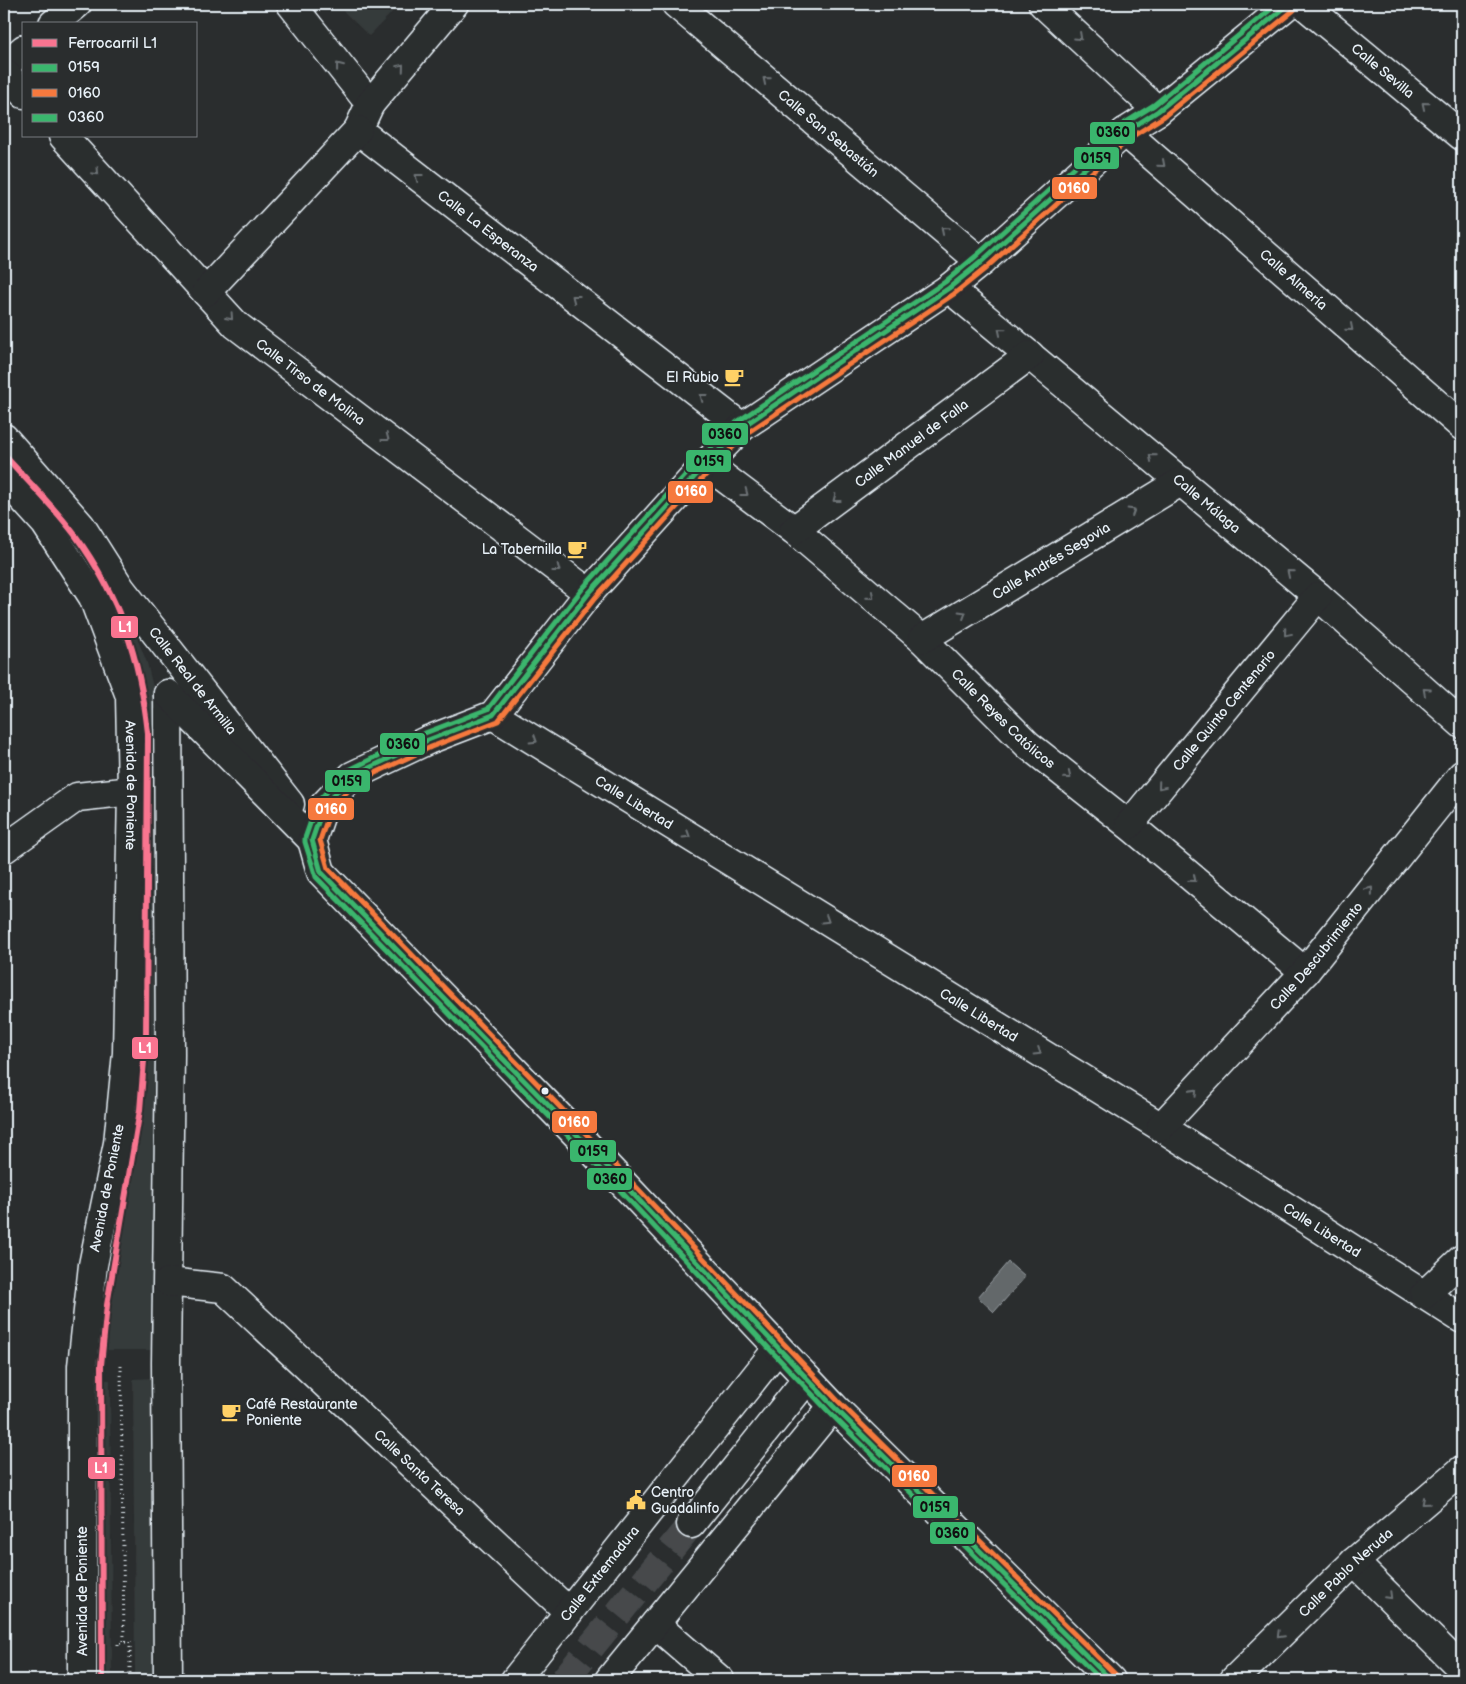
<svg xmlns="http://www.w3.org/2000/svg" width="1466" height="1684" font-family="'Balsamiq Sans',sans-serif">
  <style>
    .built { fill: #363a3b }
    .water { fill: #63686b; stroke: #989fa3 }
    .lines { fill: none; stroke-linecap: round; stroke-linejoin: round }
    .minor-tunnel { stroke: #464a4c; stroke-width: 28; stroke-dasharray: 28 14; stroke-linecap: butt }
    .minor-casing { stroke: #e8f1f8; stroke-width: 31 }
    .major-casing { stroke: #e8f1f8; stroke-width: 31 }
    .path { stroke: #e8f1f8; stroke-width: 3; stroke-dasharray: 1 4; stroke-linecap: butt }
    .minor { stroke: #2a2d2e; stroke-width: 28 }
    .major { stroke: #2a2d2e; stroke-width: 28 }
    .bus-1-casing { stroke: #2a2d2e; stroke-width: 9 }
    .bus-2-casing { stroke: #2a2d2e; stroke-width: 9 }
    .bus-3-casing { stroke: #2a2d2e; stroke-width: 9 }
    .bus-1 { stroke: #3ab66d; stroke-width: 5 }
    .bus-2 { stroke: #f6793e; stroke-width: 5 }
    .bus-3 { stroke: #3ab66d; stroke-width: 5 }
    .rail-1-casing { stroke: #2a2d2e; stroke-width: 10 }
    .rail-1 { stroke: #f97490; stroke-width: 6 }
    .oneway { stroke: #6c7275 }
    .bus-dot { fill: #e8f1f8; stroke: #2a2d2e; stroke-width: 2 }
    .labels { text-anchor: middle; dominant-baseline: central; stroke-width: 4; stroke-linejoin: round; paint-order: stroke }
    .street-label { font-size: 14px; fill: #e8f1f8; stroke: #2a2d2e }
    .poi-label { font-size: 14px; fill: #e8f1f8; stroke: #2a2d2e; text-anchor: end }
    .line-badge { stroke: #2a2d2e; stroke-width: 2 }
    .badge-label { font-size: 14px; text-anchor: middle; font-weight: bold; fill: #fff }
    .pale-badge-label { font-size: 14px; text-anchor: middle; font-weight: bold; fill: #111 }
  </style>
  <rect width="100%" height="100%" fill="#2a2d2e"/>
  <filter id="ink" filterUnits="userSpaceOnUse"><feTurbulence type="fractalNoise" baseFrequency=".02" numOctaves="2"/><feDisplacementMap in="SourceGraphic" scale="10" xChannelSelector="R" yChannelSelector="G"/><feConvolveMatrix kernelMatrix="1 2 1 2 8 2 1 2 1" color-interpolation-filters="sRGB"/></filter>
  <g filter="url(#ink)">
    <g class="built">
      <polygon points="336,4 400,4 369,36"/>
      <polygon points="4,444 78,529 133,627 147,663 155,695 160,733 155,1350 92,1350 100,1289 135,696 4,465"/>
      <polygon points="155,1378 157,1680 135,1680 133,1379"/>
      <polygon points="91,1380 110,1380 112,1680 92,1680"/>
    </g>
    <polygon class="water" points="1008,1262 1025,1277 994,1312 978,1297"/>
    <g class="lines">
      <polyline class="minor-tunnel" points="564,1680 691,1524"/>
      <defs>
        <g id="minor">
          <polyline points="291,4 370,104"/>
          <path id="s1" d="M454 4 370 104 358 130 742 427"/>
          <path id="s2" d="M676 4 981 262"/>
          <polyline points="1043,4 1158,111"/>
          <path id="s3" d="M1303 4 1462 136"/>
          <polyline points="53,24 77,4"/>
          <polyline points="4,66 24,49"/>
          <polyline points="4,72 24,94"/>
          <path id="s4" d="M1125 132 1462 426"/>
          <path id="s5" d="M63 136 236 325 589 593"/>
          <path id="s6" d="M949 288 1318 596 1462 724"/>
          <polyline points="206,292 358,130"/>
          <path id="s7" d="M4 438 81 526 121 589 290 804"/>
          <path id="s8" d="M706 464 794 530 922 639 1028 745 1129 825 1305 972"/>
          <path id="s9" d="M4 478 45 523 93 597 130 696 132 791 127 1053 118 1143 93 1265 82 1366V1680"/>
          <path id="s10" d="M794 530 1030 355"/>
          <path id="s11" d="M922 639 1182 481"/>
          <polyline points="168,694 170,1054 166,1363 168,1680"/>
          <polyline points="168,694 312,840"/>
          <path id="s12" d="M493 715 1161 1127 1462 1319"/>
          <path id="s13" d="M1129 825 1318 596"/>
          <polyline points="4,849 77,797 132,791"/>
          <path id="s14" d="M1161 1127 1305 972 1462 775"/>
          <path id="s15" d="M168 1282 223 1288 569 1612"/>
          <polyline points="1424,1295 1462,1259"/>
          <polyline points="691,1524 807,1379"/>
          <polyline points="1354,1562 1462,1669"/>
          <polyline points="655,1624 720,1680"/>
          <path id="s16" d="M515 1680 778 1348"/>
          <polyline points="609,1680 833,1406"/>
          <path id="s17" d="M1234 1680 1354 1562 1462 1470"/>
        </g>
        <polyline id="major" points="1111,1680 833,1406 586,1144 321,872 312,840 324,805 352,776 428,740 493,715 589,593 706,464 742,427 949,288 981,262 1125,132 1158,111 1289,4"/>
      </defs>
      <use href="#minor" class="minor-casing"/>
      <use href="#major" class="major-casing"/>
      <g class="path">
        <polyline points="121,1365 124,1642"/>
        <polyline points="118,1645 118,1642 130,1642 130,1680"/>
      </g>
      <use href="#minor" class="minor"/>
      <use href="#major" class="major"/>
      <defs>
        <polyline id="bus-1" points="1111,1680 833,1406 586,1144 321,872 312,840 324,805 352,776 428,740 493,715 589,593 706,464 742,427 949,288 981,262 1125,132 1158,111 1289,4"/>
        <polyline id="bus-2" points="1116,1675 838,1401 591,1139 328,868 320,840 331,809 356,782 431,747 498,721 595,598 711,469 747,433 954,294 986,268 1130,138 1163,117 1294,10"/>
        <polyline id="bus-3" points="1101,1680 828,1411 581,1149 316,877 305,842 305,838 318,801 347,771 425,733 488,709 583,588 700,459 737,422 945,282 976,256 1120,126 1154,105 1277,4"/>
      </defs>
      <use href="#bus-1" class="bus-1-casing"/>
      <use href="#bus-2" class="bus-2-casing"/>
      <use href="#bus-3" class="bus-3-casing"/>
      <use href="#bus-1" class="bus-1"/>
      <use href="#bus-2" class="bus-2"/>
      <use href="#bus-3" class="bus-3"/>
      <defs>
        <path id="rail-1" d="M4 455C28 481 54 507 75 535 120 597 140 658 148 733L146 1036 140 1110 107 1305 101 1365 102 1680"/>
      </defs>
      <use href="#rail-1" class="rail-1-casing"/>
      <use href="#rail-1" class="rail-1"/>
    </g>
    <defs><path id="oneway-chevron" d="M-2-3.5L2.5 0L-2 3.5" fill="none" stroke-width="1.6" stroke-linecap="round" stroke-linejoin="round" transform="scale(1.25)"/></defs>
    <g class="oneway">
      <use href="#oneway-chevron" transform="translate(1079 37) rotate(43)"/>
      <use href="#oneway-chevron" transform="translate(339 66) rotate(-128)"/>
      <use href="#oneway-chevron" transform="translate(401 67) rotate(-50)"/>
      <use href="#oneway-chevron" transform="translate(766 80) rotate(-140)"/>
      <use href="#oneway-chevron" transform="translate(1425 105) rotate(-140)"/>
      <use href="#oneway-chevron" transform="translate(1162 164) rotate(41)"/>
      <use href="#oneway-chevron" transform="translate(96 172) rotate(47)"/>
      <use href="#oneway-chevron" transform="translate(418 177) rotate(-142)"/>
      <use href="#oneway-chevron" transform="translate(944 230) rotate(-140)"/>
      <use href="#oneway-chevron" transform="translate(575 298) rotate(-142)"/>
      <use href="#oneway-chevron" transform="translate(230 317) rotate(48)"/>
      <use href="#oneway-chevron" transform="translate(1350 328) rotate(41)"/>
      <use href="#oneway-chevron" transform="translate(1001 331) rotate(-140)"/>
      <use href="#oneway-chevron" transform="translate(703 397) rotate(-142)"/>
      <use href="#oneway-chevron" transform="translate(386 438) rotate(37)"/>
      <use href="#oneway-chevron" transform="translate(1152 457) rotate(-140)"/>
      <use href="#oneway-chevron" transform="translate(745 493) rotate(37)"/>
      <use href="#oneway-chevron" transform="translate(836 499) rotate(143)"/>
      <use href="#oneway-chevron" transform="translate(1132 511) rotate(-31)"/>
      <use href="#oneway-chevron" transform="translate(557 569) rotate(37)"/>
      <use href="#oneway-chevron" transform="translate(1290 573) rotate(-140)"/>
      <use href="#oneway-chevron" transform="translate(871 596) rotate(40)"/>
      <use href="#oneway-chevron" transform="translate(963 614) rotate(-31)"/>
      <use href="#oneway-chevron" transform="translate(1287 633) rotate(130)"/>
      <use href="#oneway-chevron" transform="translate(1426 691) rotate(-138)"/>
      <use href="#oneway-chevron" transform="translate(534 740) rotate(32)"/>
      <use href="#oneway-chevron" transform="translate(1068 776) rotate(39)"/>
      <use href="#oneway-chevron" transform="translate(1161 786) rotate(130)"/>
      <use href="#oneway-chevron" transform="translate(687 835) rotate(32)"/>
      <use href="#oneway-chevron" transform="translate(1193 879) rotate(40)"/>
      <use href="#oneway-chevron" transform="translate(1370 890) rotate(-51)"/>
      <use href="#oneway-chevron" transform="translate(826 920) rotate(32)"/>
      <use href="#oneway-chevron" transform="translate(1038 1052) rotate(32)"/>
      <use href="#oneway-chevron" transform="translate(1194 1092) rotate(-47)"/>
      <use href="#oneway-chevron" transform="translate(1425 1502) rotate(140)"/>
      <use href="#oneway-chevron" transform="translate(1389 1596) rotate(45)"/>
      <use href="#oneway-chevron" transform="translate(1280 1635) rotate(135)"/>
    </g>
  </g>
  <defs>
    <symbol id="cafe-bare" viewBox="-9 -9 18 18"><path d="M-5.5-4.5H6V0H3Q3 3.5 0 3.5H-2.5Q-5.5 3.5-5.5 0ZM3-3.2v2h1.7v-2ZM-6 4.5H4V6H-6Z" fill="#ffd166" stroke="#2a2d2e" stroke-width="2.5" paint-order="stroke"/></symbol>
    <symbol id="civic-bare" viewBox="-9 -9 18 18"><path d="M-.6-6.5H3V-4.5H.6V-3L4-1V1h2V6H-6V1h2V-1L-.6-3ZM-1.2 2.5V6h2.4V2.5Z" fill="#ffd166" stroke="#2a2d2e" stroke-width="2.5" paint-order="stroke"/></symbol>
  </defs>
  <g fill-rule="evenodd">
    <use href="#cafe-bare" x="720" y="363" width="28" height="28"/>
    <use href="#cafe-bare" x="563" y="535" width="28" height="28"/>
    <use href="#cafe-bare" x="217" y="1398" width="28" height="28"/>
    <use href="#civic-bare" x="622" y="1486" width="28" height="28"/>
  </g>
  <circle class="bus-dot" cx="545" cy="1091" r="4.5"/>
  <g class="labels">
    <g class="street-label">
      <text stroke="none"><textPath href="#s3" startOffset="104">Calle Sevilla</textPath></text>
      <text stroke="none"><textPath href="#s2" startOffset="200">Calle San Sebastián</textPath></text>
      <text stroke="none"><textPath href="#s1" startOffset="324">Calle La Esperanza</textPath></text>
      <text stroke="none"><textPath href="#s4" startOffset="224">Calle Almería</textPath></text>
      <text stroke="none"><textPath href="#s5" startOffset="350">Calle Tirso de Molina</textPath></text>
      <text stroke="none"><textPath href="#s10" startOffset="146">Calle Manuel de Falla</textPath></text>
      <text stroke="none"><textPath href="#s6" startOffset="336">Calle Málaga</textPath></text>
      <text stroke="none"><textPath href="#s11" startOffset="151">Calle Andrés Segovia</textPath></text>
      <text stroke="none"><textPath href="#s7" startOffset="308">Calle Real de Armilla</textPath></text>
      <text stroke="none"><textPath href="#s13" startOffset="149">Calle Quinto Centenario</textPath></text>
      <text stroke="none"><textPath href="#s8" startOffset="392">Calle Reyes Católicos</textPath></text>
      <text stroke="none"><textPath href="#s9" startOffset="344">Avenida de Poniente</textPath></text>
      <text stroke="none"><textPath href="#s12" startOffset="166">Calle Libertad</textPath></text>
      <text stroke="none"><textPath href="#s14" startOffset="231">Calle Descubrimiento</textPath></text>
      <text stroke="none"><textPath href="#s12" startOffset="571">Calle Libertad</textPath></text>
      <text transform="translate(107 1188) rotate(-79)">Avenida de Poniente</text>
      <text stroke="none"><textPath href="#s12" startOffset="976">Calle Libertad</textPath></text>
      <text stroke="none"><textPath href="#s15" startOffset="325">Calle Santa Teresa</textPath></text>
      <text stroke="none"><textPath href="#s16" startOffset="136">Calle Extremadura</textPath></text>
      <text stroke="none"><textPath href="#s17" startOffset="155">Calle Pablo Neruda</textPath></text>
      <text transform="translate(82 1591) rotate(-90)">Avenida de Poniente</text>
    </g>
    <g class="poi-label">
      <text x="719" y="377">El Rubio</text>
      <text x="562" y="549">La Tabernilla</text>
      <text x="246" y="1404" text-anchor="start">Café Restaurante<tspan x="246" dy="16">Poniente</tspan></text>
      <text x="651" y="1492" text-anchor="start">Centro<tspan x="651" dy="16">Guadalinfo</tspan></text>
    </g>
  </g>
  <g class="line-badge">
    <rect x="1089" y="121" width="47" height="24" rx="5" fill="#3ab66d"/>
    <rect x="1073" y="146" width="47" height="24" rx="5" fill="#3ab66d"/>
    <rect x="1051" y="176" width="47" height="24" rx="5" fill="#f6793e"/>
    <rect x="701" y="422" width="48" height="24" rx="5" fill="#3ab66d"/>
    <rect x="685" y="449" width="47" height="24" rx="5" fill="#3ab66d"/>
    <rect x="667" y="480" width="47" height="24" rx="5" fill="#f6793e"/>
    <rect x="110" y="615" width="29" height="24" rx="5" fill="#f97490"/>
    <rect x="379" y="732" width="47" height="24" rx="5" fill="#3ab66d"/>
    <rect x="324" y="769" width="47" height="24" rx="5" fill="#3ab66d"/>
    <rect x="307" y="797" width="48" height="24" rx="5" fill="#f6793e"/>
    <rect x="131" y="1036" width="28" height="24" rx="5" fill="#f97490"/>
    <rect x="551" y="1110" width="47" height="24" rx="5" fill="#f6793e"/>
    <rect x="569" y="1139" width="48" height="24" rx="5" fill="#3ab66d"/>
    <rect x="586" y="1167" width="47" height="24" rx="5" fill="#3ab66d"/>
    <rect x="87" y="1456" width="29" height="24" rx="5" fill="#f97490"/>
    <rect x="891" y="1464" width="47" height="24" rx="5" fill="#f6793e"/>
    <rect x="912" y="1495" width="47" height="24" rx="5" fill="#3ab66d"/>
    <rect x="929" y="1521" width="47" height="24" rx="5" fill="#3ab66d"/>
  </g>
  <g class="badge-label">
    <text x="1074" y="193">0160</text>
    <text x="691" y="496">0160</text>
    <text x="125" y="632">L1</text>
    <text x="331" y="814">0160</text>
    <text x="145" y="1053">L1</text>
    <text x="574" y="1127">0160</text>
    <text x="101" y="1473">L1</text>
    <text x="914" y="1481">0160</text>
  </g>
  <g class="pale-badge-label">
    <text x="1113" y="137">0360</text>
    <text x="1096" y="163">0159</text>
    <text x="725" y="439">0360</text>
    <text x="709" y="466">0159</text>
    <text x="403" y="749">0360</text>
    <text x="347" y="786">0159</text>
    <text x="593" y="1156">0159</text>
    <text x="610" y="1184">0360</text>
    <text x="935" y="1512">0159</text>
    <text x="952" y="1538">0360</text>
  </g>
  <rect width="1466" height="1684" fill="none" stroke="#2a2d2e" stroke-width="20"/>
  <rect x="10" y="10" width="1446" height="1664" fill="none" stroke="#e8f1f8" stroke-width="2" filter="url(#ink)"/>
  <rect x="22" y="22" width="175" height="115" fill="#2a2d2e" stroke="#767b7f"/>
  <rect x="32" y="39" width="25" height="8" fill="#f97490" stroke="#767b7f"/>
  <text x="68" y="48" font-size="15" fill="#e8f1f8">Ferrocarril L1</text>
  <rect x="32" y="64" width="25" height="8" fill="#3ab66d" stroke="#767b7f"/>
  <text x="68" y="72" font-size="15" fill="#e8f1f8">0159</text>
  <rect x="32" y="89" width="25" height="8" fill="#f6793e" stroke="#767b7f"/>
  <text x="68" y="98" font-size="15" fill="#e8f1f8">0160</text>
  <rect x="32" y="114" width="25" height="8" fill="#3ab66d" stroke="#767b7f"/>
  <text x="68" y="122" font-size="15" fill="#e8f1f8">0360</text>
</svg>
